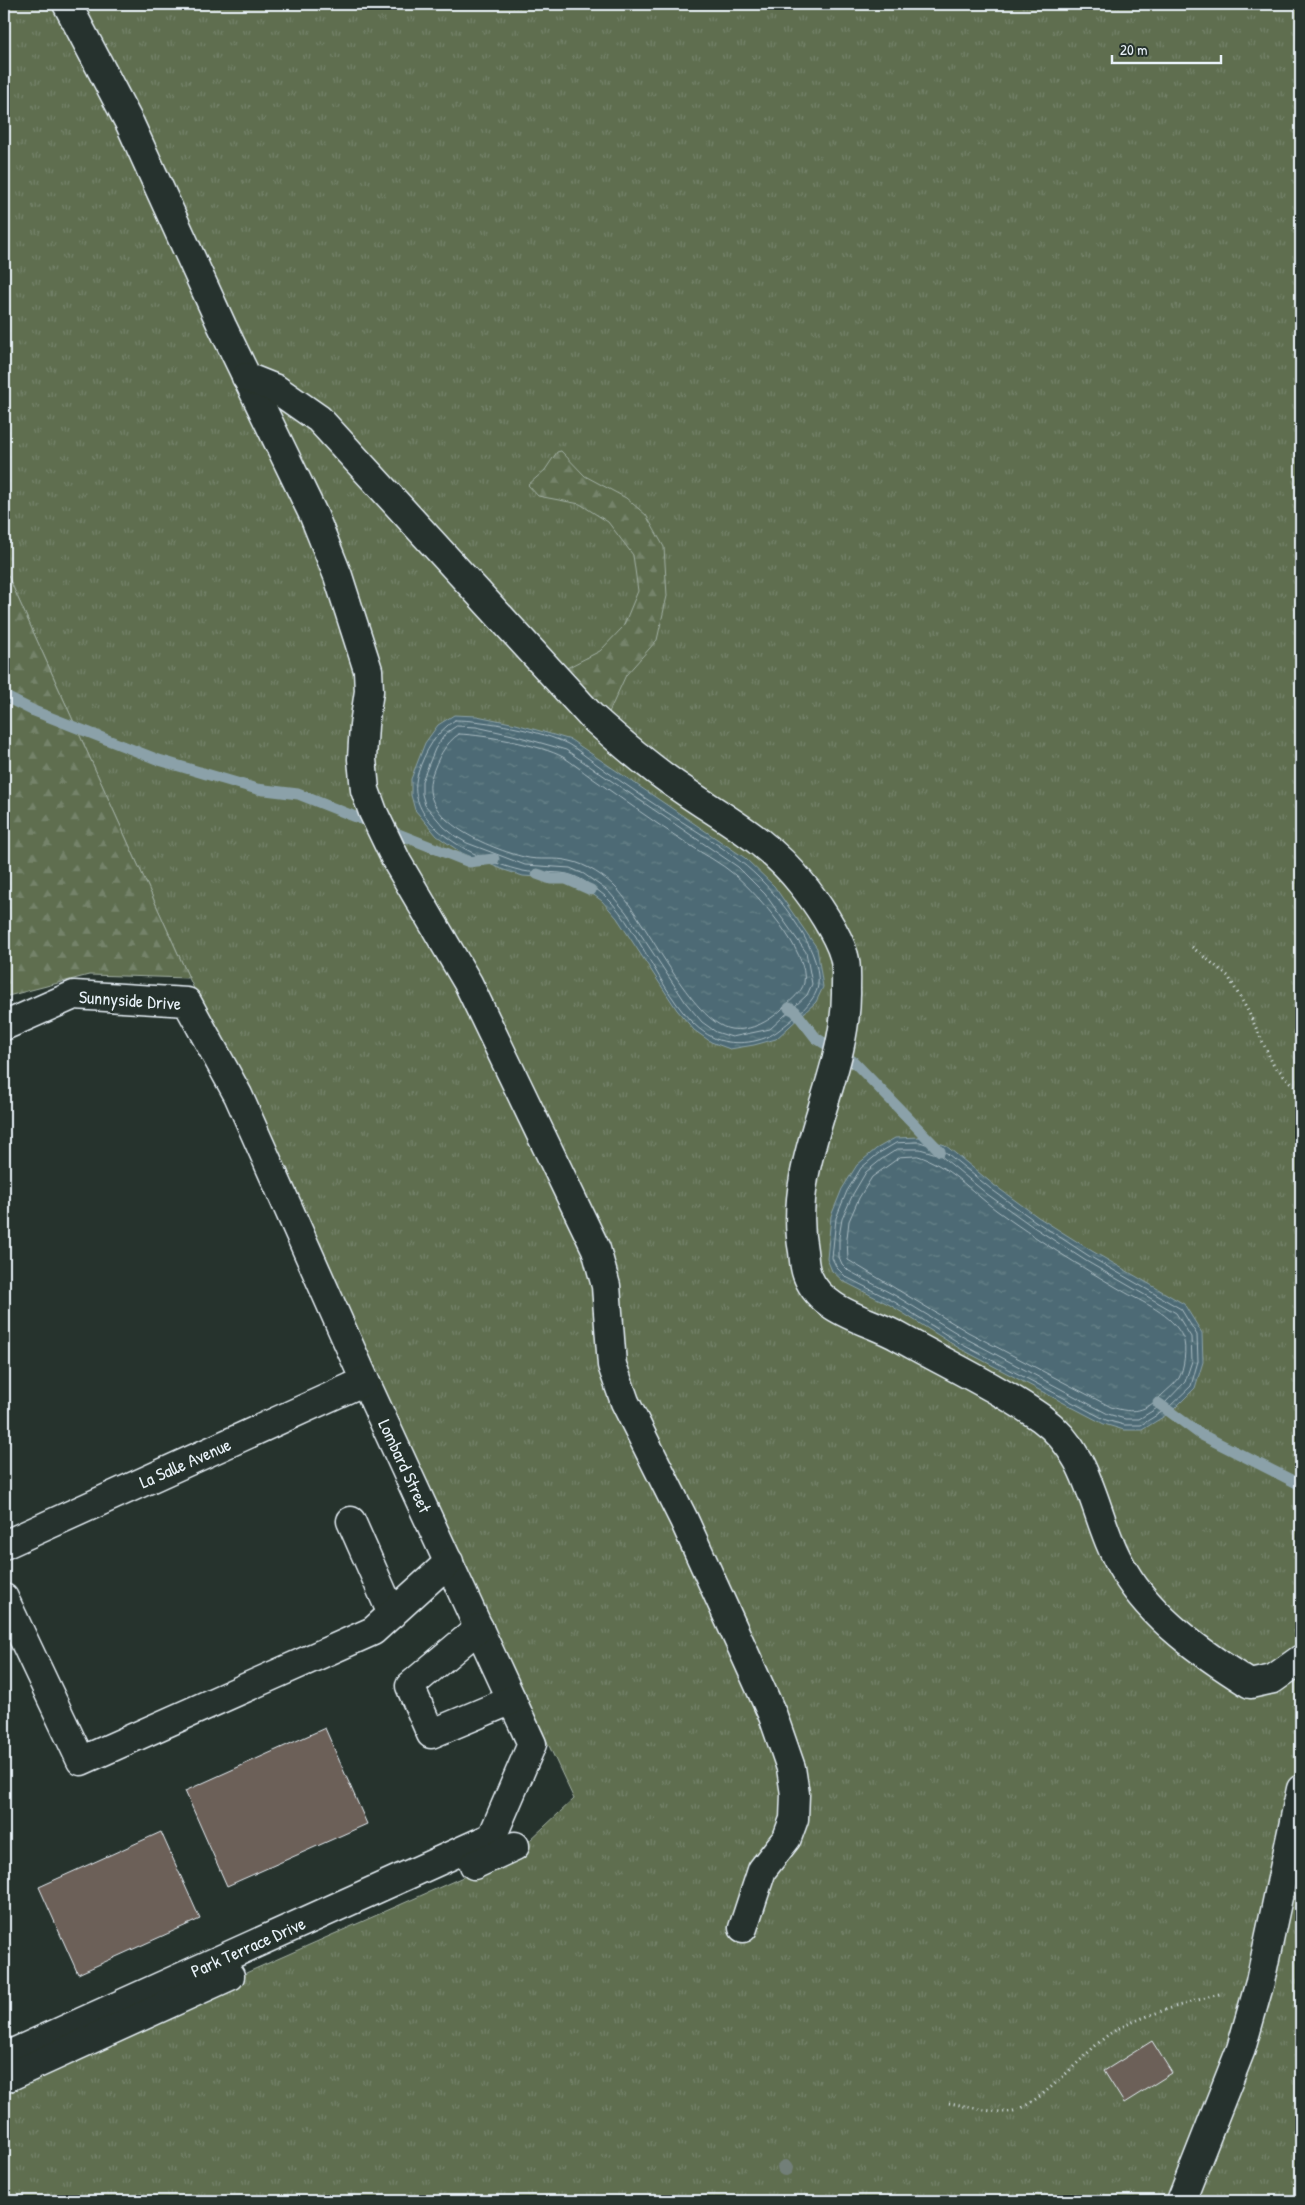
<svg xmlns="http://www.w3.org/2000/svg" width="1305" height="2205" font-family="'Patrick Hand',sans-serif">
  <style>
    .grass { fill: url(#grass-tufts); stroke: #a3b0a4 }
    .forest { fill: url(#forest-firs); stroke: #a3b0a4 }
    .water { fill: url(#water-ripples); stroke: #8ba1a9 }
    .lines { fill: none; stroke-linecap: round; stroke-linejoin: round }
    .shore { stroke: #aabbc3; stroke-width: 1 }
    .stream { stroke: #8ba1a9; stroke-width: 11 }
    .building { fill: #6c6058; stroke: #e8f1f8 }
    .minor-casing { stroke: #e8f1f8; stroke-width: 31 }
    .path { stroke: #e8f1f8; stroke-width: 3; stroke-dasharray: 1 4; stroke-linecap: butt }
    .minor { stroke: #26332d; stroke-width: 28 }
    .tree { fill: #727f78 }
    .labels { text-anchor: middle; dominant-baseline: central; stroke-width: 5; stroke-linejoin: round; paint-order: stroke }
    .street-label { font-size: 18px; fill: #e8f1f8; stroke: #26332d }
  </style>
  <defs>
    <pattern id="grass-tufts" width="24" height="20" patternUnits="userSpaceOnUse" patternTransform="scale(1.25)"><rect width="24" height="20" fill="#5e6e50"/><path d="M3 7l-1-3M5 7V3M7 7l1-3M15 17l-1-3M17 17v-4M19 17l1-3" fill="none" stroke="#75836a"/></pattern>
    <pattern id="forest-firs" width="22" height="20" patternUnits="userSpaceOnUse" patternTransform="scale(1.25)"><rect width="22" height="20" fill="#5e6e50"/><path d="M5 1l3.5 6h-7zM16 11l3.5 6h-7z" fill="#75836a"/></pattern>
    <pattern id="water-ripples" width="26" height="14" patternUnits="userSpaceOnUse" patternTransform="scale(1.25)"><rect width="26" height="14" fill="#4d6b74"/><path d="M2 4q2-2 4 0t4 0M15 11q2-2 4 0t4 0" fill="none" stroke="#678189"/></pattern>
  </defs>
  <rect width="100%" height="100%" fill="#26332d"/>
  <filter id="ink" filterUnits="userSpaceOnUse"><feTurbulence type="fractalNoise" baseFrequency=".02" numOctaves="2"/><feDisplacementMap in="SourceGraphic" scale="10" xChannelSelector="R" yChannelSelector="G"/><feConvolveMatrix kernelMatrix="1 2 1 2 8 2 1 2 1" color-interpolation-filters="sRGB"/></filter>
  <g filter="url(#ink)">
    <polygon class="grass" points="4,4 1301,4 1301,2201 4,2201 4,2080 515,1854 574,1799 189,978 4,567"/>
    <g class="forest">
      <polygon points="561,451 585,476 626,498 646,515 664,547 667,596 657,640 626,675 605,721 561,671 600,651 623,627 638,591 633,555 608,522 580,504 538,496 528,485 545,470 557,452"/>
      <polygon points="4,567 189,978 89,975 4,997"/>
    </g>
    <g class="water">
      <polygon points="454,715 477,716 516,724 571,740 745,858 774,886 817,948 823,987 816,1002 776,1039 754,1045 730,1049 711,1042 694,1030 677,1010 617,918 602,901 579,884 566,879 523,876 504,870 462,853 437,836 415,810 411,795 411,779 425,743 438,725"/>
      <polygon points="921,1137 945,1145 994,1185 1038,1217 1092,1251 1184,1304 1202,1333 1203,1362 1195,1388 1171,1412 1142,1430 1124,1430 1104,1424 959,1348 890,1305 843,1281 832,1271 827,1259 831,1216 842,1189 857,1165 876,1149 895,1138"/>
    </g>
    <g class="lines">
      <g class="shore">
        <path d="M455 720C484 720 542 731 568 744 577 749 586 757 595 763 611 775 628 786 645 798 676 819 711 838 741 862 770 884 823 947 818 985 816 1002 792 1020 779 1030 763 1043 735 1046 716 1039 668 1019 644 931 605 896 595 888 581 877 567 874 553 871 537 874 523 871 482 862 401 826 418 773 425 751 436 732 455 720Z"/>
        <polygon points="457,726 476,727 513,735 566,750 738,867 765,894 806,952 812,984 807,995 770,1029 732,1037 716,1032 702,1022 686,1003 626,912 609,892 584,874 570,868 525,865 467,843 455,836 444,827 425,805 422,794 422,781 435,749 446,733"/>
        <path d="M459 734C485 735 541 745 563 757 573 763 582 771 592 778 624 800 655 823 688 844 703 854 721 863 735 875 757 894 810 952 804 983 802 992 791 1000 785 1006 772 1020 751 1032 731 1029 692 1023 646 920 617 889 606 877 586 864 570 861 555 857 539 861 524 857 492 849 416 820 432 775 437 760 445 743 459 734Z"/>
        <polygon points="920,1142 943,1150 991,1189 1035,1221 1089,1256 1181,1309 1197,1335 1198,1361 1191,1386 1168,1408 1141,1425 1124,1425 1106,1420 961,1344 893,1301 846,1277 837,1268 832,1258 836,1218 847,1191 861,1168 879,1153 896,1143"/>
        <polygon points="898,1149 920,1149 940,1155 987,1194 1032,1226 1086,1261 1176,1313 1191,1337 1192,1361 1185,1382 1164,1404 1139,1419 1125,1419 1108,1414 965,1338 896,1296 849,1271 842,1264 839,1257 839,1237 842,1219 853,1194 866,1172 882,1159"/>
        <path d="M918 1156C948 1165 971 1191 996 1210 1036 1239 1078 1265 1121 1290 1143 1303 1172 1313 1183 1338 1187 1348 1184 1369 1179 1378 1175 1384 1167 1390 1162 1395 1145 1412 1134 1414 1111 1407L968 1332 848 1260 847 1238 849 1221 859 1198 872 1177 900 1157Z"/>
      </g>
      <g class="stream">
        <polyline points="4,696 34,711 159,760 257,789 298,794 469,862 494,859"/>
        <polyline points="537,874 551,879 566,879 591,890"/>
        <polyline points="789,1008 795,1011 816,1038 854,1062 940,1151"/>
        <polyline points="1158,1403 1200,1434 1301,1485"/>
      </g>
    </g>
    <g class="building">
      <polygon points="325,1728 367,1824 227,1886 185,1791"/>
      <polygon points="161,1832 200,1919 78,1974 39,1887"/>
      <polygon points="1152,2041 1172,2073 1124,2103 1104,2071"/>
    </g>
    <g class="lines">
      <defs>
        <g id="minor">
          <polyline points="67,4 130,124 222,326 314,516 338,576 368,670 369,691 364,725 362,759 365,790 373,812 397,862 468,983 596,1249 606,1286 612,1365 625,1402 684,1520 729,1619 773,1716 791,1768 795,1794 794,1819 787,1838 762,1870 743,1928"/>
          <path d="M246 377 276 389 319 419 591 716C620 742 650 768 683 790 726 820 767 840 801 883 815 900 838 934 844 956 847 966 846 978 846 989 848 1078 786 1161 803 1251 804 1259 804 1269 808 1277 822 1312 869 1320 899 1337 945 1363 998 1388 1041 1418 1095 1457 1092 1519 1124 1571 1152 1619 1204 1655 1250 1684L1273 1679 1301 1659"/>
          <polyline points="4,1026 74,995 187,1002 238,1095 365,1381 532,1744 492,1837 4,2057"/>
          <polyline points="351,1521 392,1614"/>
          <polyline points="4,1545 365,1381"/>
          <polyline points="4,1598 81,1761 373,1631 449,1562"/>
          <polyline points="479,1628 410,1686 431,1734 512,1700"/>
          <polyline points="474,1865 515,1846"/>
          <polyline points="4,2079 230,1976"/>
          <polyline points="1181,2201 1241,2049 1260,1982 1301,1789"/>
        </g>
      </defs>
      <use href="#minor" class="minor-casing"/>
      <g class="path">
        <polyline points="1192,947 1228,976 1248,1011 1273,1064 1301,1093"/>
        <path d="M949 2103C967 2106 987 2112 1006 2112 1035 2112 1084 2053 1108 2035 1134 2017 1191 2002 1223 1993"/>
      </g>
      <use href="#minor" class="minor"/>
    </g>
    <circle class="tree" cx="785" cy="2168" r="8"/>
  </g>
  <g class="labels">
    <g class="street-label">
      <text transform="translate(130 1000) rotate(4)">Sunnyside Drive</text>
      <text transform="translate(185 1463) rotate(-24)">La Salle Avenue</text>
      <text transform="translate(405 1466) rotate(65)">Lombard Street</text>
      <text transform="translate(248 1947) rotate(-24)">Park Terrace Drive</text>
    </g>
  </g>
  <rect width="1305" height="2205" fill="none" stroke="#26332d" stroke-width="20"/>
  <rect x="10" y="10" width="1285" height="2185" fill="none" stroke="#e8f1f8" stroke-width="2" filter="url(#ink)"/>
  <path d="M1112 55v8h109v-8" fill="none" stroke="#e8f1f8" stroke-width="2.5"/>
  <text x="1120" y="55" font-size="15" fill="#e8f1f8" stroke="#26332d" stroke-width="4" paint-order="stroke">20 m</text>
</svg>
